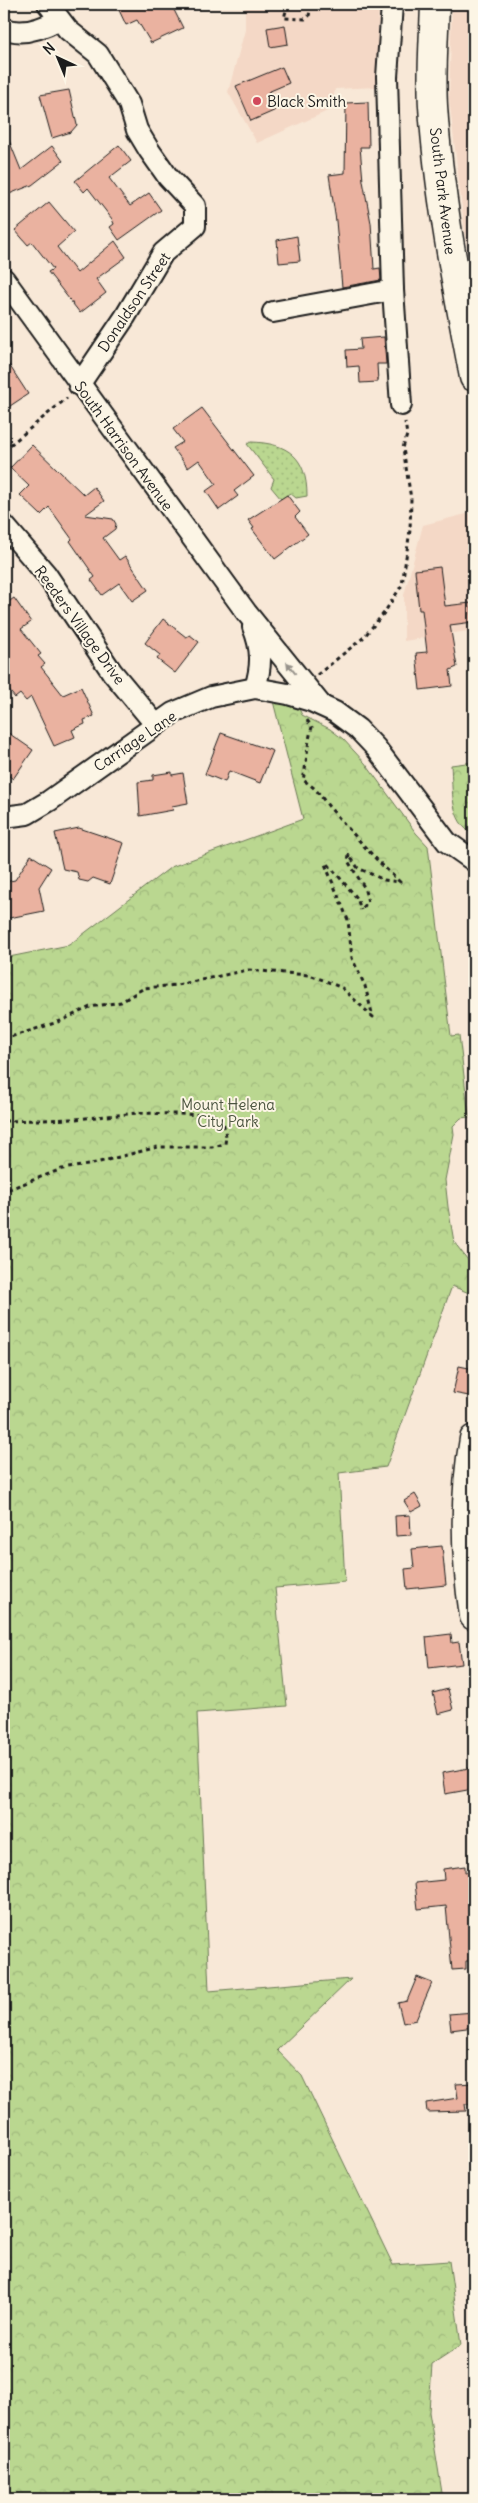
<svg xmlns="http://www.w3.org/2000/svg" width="478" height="2503" font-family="Delius,sans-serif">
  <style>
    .built { fill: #f4d8c6 }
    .grass { fill: url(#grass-dots); stroke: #6b7a56 }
    .forest { fill: url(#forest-crowns); stroke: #6b7a56 }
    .building { fill: #eab2a0; stroke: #1c1c1c }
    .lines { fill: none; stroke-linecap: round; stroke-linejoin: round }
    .street-casing { stroke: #1c1c1c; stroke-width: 24 }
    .secondary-casing { stroke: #1c1c1c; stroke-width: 31 }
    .path { stroke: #1c1c1c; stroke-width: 3; stroke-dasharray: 4 4; stroke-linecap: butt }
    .street { stroke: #fcf5e5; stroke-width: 20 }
    .secondary { stroke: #fcf5e5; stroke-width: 28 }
    .oneway { fill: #97938b }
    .poi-dot { fill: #d1495b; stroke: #fcf5e5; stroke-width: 2 }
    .labels { text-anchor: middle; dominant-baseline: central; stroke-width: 4; stroke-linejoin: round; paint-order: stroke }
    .poi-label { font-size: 15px; fill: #1c1c1c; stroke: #fcf5e5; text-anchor: start }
    .street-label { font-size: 15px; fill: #1c1c1c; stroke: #fcf5e5 }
    .park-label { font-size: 15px; fill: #4b543f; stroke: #fcf5e5 }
  </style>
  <defs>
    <pattern id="grass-dots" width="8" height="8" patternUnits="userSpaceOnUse" patternTransform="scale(1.25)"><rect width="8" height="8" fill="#bad790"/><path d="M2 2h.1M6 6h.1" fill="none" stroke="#9fb87c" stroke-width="1.8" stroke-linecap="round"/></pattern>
    <pattern id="forest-crowns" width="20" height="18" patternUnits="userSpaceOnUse" patternTransform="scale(1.25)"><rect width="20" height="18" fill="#bad790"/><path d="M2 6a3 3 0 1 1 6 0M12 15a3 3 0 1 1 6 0" fill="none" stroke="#9fb87c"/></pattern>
  </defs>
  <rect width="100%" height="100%" fill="#f8e8d7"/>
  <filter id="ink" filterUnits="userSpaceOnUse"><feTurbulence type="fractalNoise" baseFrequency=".02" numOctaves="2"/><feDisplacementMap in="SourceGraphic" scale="10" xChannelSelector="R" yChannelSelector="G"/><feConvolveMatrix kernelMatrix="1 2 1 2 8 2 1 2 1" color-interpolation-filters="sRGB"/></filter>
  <g filter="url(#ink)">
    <g class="built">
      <polygon points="245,4 379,4 376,87 335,89 332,109 257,143 228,92 245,30"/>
      <polygon points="452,4 474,4 474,276 465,233 449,98"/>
      <polygon points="474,512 474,630 404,641 404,595 423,525"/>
    </g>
    <path class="grass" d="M251 442C288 443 307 457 307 496L296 498 290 493 281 499 271 487 274 479 247 444Z"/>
    <g class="forest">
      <polygon points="273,701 299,709 302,715 330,729 343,739 365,763 416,833 428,846 451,1036 459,1035 469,1117 461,1118 453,1126 454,1134 445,1180 448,1207 454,1242 471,1264 474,1295 452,1286 386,1467 339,1473 345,1582 275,1588 287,1706 197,1713 209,1991 351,1979 277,2050 302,2076 393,2265 449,2261 461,2345 432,2364 429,2412 443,2499 4,2499 4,958 69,945 171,867 303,819"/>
      <path d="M474 762V835C449 821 453 790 451 765Z"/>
    </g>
    <g class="building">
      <polygon points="126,4 171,4 183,28 151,43 137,20 126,25 118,8"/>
      <polygon points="285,25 288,44 270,47 267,28"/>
      <polygon points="282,67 289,83 268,92 276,110 251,121 236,86"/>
      <polygon points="69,90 77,125 71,132 52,138 40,95"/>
      <polygon points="368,102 369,147 360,147 363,181 371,223 374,269 380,268 381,280 342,287 336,221 329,175 345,173 346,103"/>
      <polygon points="4,128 21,170 52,146 63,161 32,185 4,196"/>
      <polygon points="119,145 131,161 109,178 130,206 149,193 161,210 119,240 110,227 114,224 112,219 88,188 84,192 75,181"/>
      <polygon points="49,202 74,232 57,247 77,273 115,241 126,257 96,279 106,293 80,313 48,272 53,269 32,242 28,245 15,230"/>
      <polygon points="297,236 300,261 279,263 277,240"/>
      <polygon points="384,337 386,364 377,364 378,382 360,383 359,366 347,367 346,350 361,349 360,339"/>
      <polygon points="4,357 28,394 4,410"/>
      <polygon points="202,408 254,476 234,491 238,496 219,510 206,491 216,484 199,460 188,468 173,448 183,442 173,429"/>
      <polygon points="32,445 84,495 94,487 104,501 85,515 113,519 116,524 115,529 103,538 119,560 125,556 148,590 132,601 119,583 102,595 91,580 95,577 70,541 72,539 49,507 41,515 20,495 29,486 10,468"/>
      <polygon points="287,495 300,512 295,517 308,534 275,559 252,529 254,528 248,520"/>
      <polygon points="440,567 445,606 471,603 473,622 450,625 457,667 450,670 452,686 420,690 416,653 427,652 422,610 419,610 415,570"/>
      <polygon points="14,598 31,622 21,629 41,654 38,656 45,664 41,667 63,695 81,687 94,716 84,720 85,724 72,730 75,737 54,746 31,697 26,701 20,694 15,698 4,684 4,605"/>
      <polygon points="163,619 186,637 190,635 199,642 175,673 157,659 160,655 145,643"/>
      <polygon points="4,730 33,750 13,779 4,772"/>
      <polygon points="221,733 273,751 260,783 229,771 225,782 205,774"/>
      <polygon points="172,772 172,775 183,773 188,803 172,806 173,810 140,816 138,782 153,780 153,775"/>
      <polygon points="79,828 124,843 110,884 93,878 88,882 79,880 77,872 63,869 55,833"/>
      <polygon points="31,855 51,868 39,887 44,911 4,919 4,882 15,880"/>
      <polygon points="459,1366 474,1369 469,1396 453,1393"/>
      <polygon points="415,1494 422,1506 411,1512 404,1501"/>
      <polygon points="410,1515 411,1535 396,1536 395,1516"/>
      <polygon points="442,1546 446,1585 407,1589 405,1569 414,1568 412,1549"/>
      <polygon points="451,1634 452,1643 459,1642 462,1664 429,1668 426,1637"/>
      <polygon points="448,1689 453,1710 438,1714 433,1693"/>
      <polygon points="469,1768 473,1789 445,1794 442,1773"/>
      <polygon points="465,1866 465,1872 474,1871 474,1961 466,1961 466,1969 452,1970 446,1906 418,1909 415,1883 444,1880 443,1869"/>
      <polygon points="417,1977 432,1983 416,2020 403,2023 398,2003 407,2001"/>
      <polygon points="474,2012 474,2027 451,2030 449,2014"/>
      <polygon points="474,2083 474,2104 465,2104 466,2111 427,2112 426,2103 458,2098 456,2084"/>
    </g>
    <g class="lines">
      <defs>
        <g id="street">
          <polyline points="48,4 68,30 98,54 129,104 137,130 149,150 168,177 195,206 195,226 163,253 125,317 79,385"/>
          <polyline points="392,4 387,77 393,290 401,405"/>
          <path d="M4 28C21 36 43 28 58 20"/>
          <polyline points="4,279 246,612 321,705"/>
          <polyline points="273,312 393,290"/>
          <polyline points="4,525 46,574 112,672 156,725"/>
          <path d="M253 627C262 649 262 666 255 688"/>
          <polyline points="4,817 27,814 49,801 173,713 211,697 255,688 288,694 311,701 335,712 358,729 376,748 447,842 474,861"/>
        </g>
        <g id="secondary">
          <path d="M435 4C434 38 431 72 433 106 439 198 457 287 474 377"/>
          <path d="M474 1439C463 1499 465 1556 474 1616"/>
        </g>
      </defs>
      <use href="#street" class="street-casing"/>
      <use href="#secondary" class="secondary-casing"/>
      <g class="path">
        <polyline points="288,4 284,18 305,19 309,16 311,4"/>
        <polyline points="4,450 67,398"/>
        <polyline points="317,675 363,638 384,613 402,585 410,530 411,499 403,448 407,435 405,422"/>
        <path d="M307 720 312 727C307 744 307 762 303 780 319 790 319 795 330 808 353 833 374 859 400 882L384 880 358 868 349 855 348 861 364 887 368 902 361 910"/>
        <polyline points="4,1039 61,1021 90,1007 121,1002 144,988 177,985 248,970 309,975 326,981 342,988 373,1017 365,986 352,958 348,920 325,864 328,864 357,898 361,910"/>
        <polyline points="4,1121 76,1119 138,1113 213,1115 223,1121 226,1136 225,1144 212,1147 158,1147 88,1165 62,1169 4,1191"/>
      </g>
      <use href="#street" class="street"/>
      <use href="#secondary" class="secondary"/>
    </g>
    <defs><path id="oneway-solid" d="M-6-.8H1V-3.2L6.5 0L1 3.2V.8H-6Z" transform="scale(1.25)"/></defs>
    <use class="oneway" href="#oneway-solid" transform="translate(291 668) rotate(-128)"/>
  </g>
  <circle class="poi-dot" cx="257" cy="101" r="5"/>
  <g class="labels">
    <g class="poi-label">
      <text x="267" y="101">Black Smith</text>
    </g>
    <g class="street-label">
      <text transform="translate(443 191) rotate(83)">South Park Avenue</text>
      <text transform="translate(134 302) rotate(-56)">Donaldson Street</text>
      <text transform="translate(124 446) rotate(54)">South Harrison Avenue</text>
      <text transform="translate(80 625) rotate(54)">Reeders Village Drive</text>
      <text transform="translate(135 741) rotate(-34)">Carriage Lane</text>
    </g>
    <g class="park-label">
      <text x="228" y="1104">Mount Helena<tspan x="228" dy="17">City Park</tspan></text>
    </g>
  </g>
  <rect width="478" height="2503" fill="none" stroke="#fcf5e5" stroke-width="20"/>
  <rect x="10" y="10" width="458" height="2483" fill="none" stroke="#1c1c1c" stroke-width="2" filter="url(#ink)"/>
  <g transform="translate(58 58) rotate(316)" stroke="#fcf5e5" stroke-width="4" paint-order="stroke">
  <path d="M0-4L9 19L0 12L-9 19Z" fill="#1c1c1c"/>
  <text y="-8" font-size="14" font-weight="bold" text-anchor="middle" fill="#1c1c1c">N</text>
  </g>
</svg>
